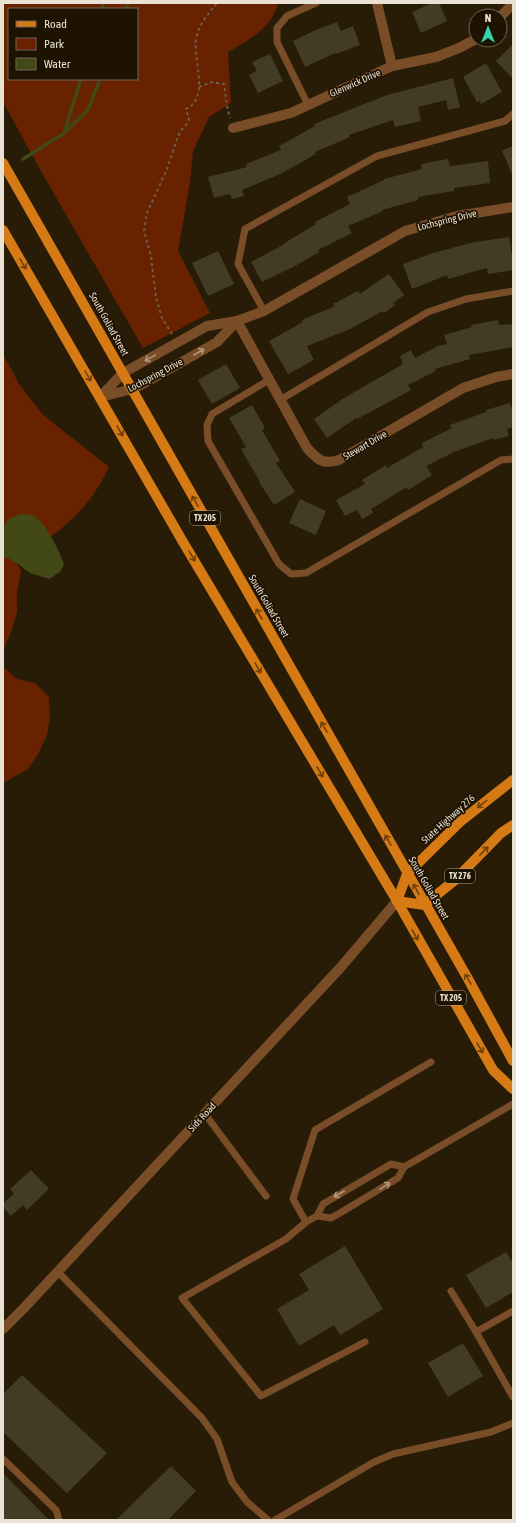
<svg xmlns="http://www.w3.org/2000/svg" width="516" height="1523" font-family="'Asap Condensed',sans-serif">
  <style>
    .green { fill: #682200; fill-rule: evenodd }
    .water { fill: #434817 }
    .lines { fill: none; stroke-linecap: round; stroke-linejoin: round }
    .stream { stroke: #434817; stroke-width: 3.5 }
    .building { fill: #423c24 }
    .path { stroke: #6a5f4d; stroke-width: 2; stroke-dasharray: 3 3; stroke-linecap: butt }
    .lane { stroke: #794d27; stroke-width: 7 }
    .street { stroke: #794d27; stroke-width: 10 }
    .primary { stroke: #d57a14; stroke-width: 10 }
    .oneway { stroke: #70410a }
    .oneway2 { stroke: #b1977e }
    .labels { text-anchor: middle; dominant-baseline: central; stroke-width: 3.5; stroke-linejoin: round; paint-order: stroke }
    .shield { fill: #1e1201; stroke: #aca395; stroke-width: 1 }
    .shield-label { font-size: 9px; font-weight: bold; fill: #e9e1d4 }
    .street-label { font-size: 10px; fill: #e9e1d4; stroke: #1e1201 }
  </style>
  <rect width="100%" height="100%" fill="#281c07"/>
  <g class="green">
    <path d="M3 3H278C272 28 249 40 228 52L231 103 209 117 193 151 190 182 178 251 210 313 143 348 42 173 3 102ZM9 9H137V79H9Z"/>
    <path d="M3 354 19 384 43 415 109 467C94 498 78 517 50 537L36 518C20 515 15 513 3 526Z"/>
    <polygon points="3,556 17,563 21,571 17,591 17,612 12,630 4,648 3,654"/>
    <polygon points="3,667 17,679 35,683 49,697 50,717 47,735 38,754 28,769 3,783"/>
  </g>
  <path class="water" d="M20 514C26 514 31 514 36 517 46 524 60 552 64 564L60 572 49 579 30 573 17 563 3 556V526L10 518Z"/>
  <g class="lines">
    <g class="stream">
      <polyline points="102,9 103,3"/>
      <polyline points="126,9 128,3"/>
      <polyline points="64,133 81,79"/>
      <polyline points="23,159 63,134 88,110 100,79"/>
    </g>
  </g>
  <g class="building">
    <polygon points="432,3 439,3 447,21 421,33 412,12"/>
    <polygon points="337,22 341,31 353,26 360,45 336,54 335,53 305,67 293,41 318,29"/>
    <polygon points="513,44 513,79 496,61"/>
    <polygon points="270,54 283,81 258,93 249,75 257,71 252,62"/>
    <polygon points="486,63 502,92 481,104 480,101 477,102 463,77"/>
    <polygon points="453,78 460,107 448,110 446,100 418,107 421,121 395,127 393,120 349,135 350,137 315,152 316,154 280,174 242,190 244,196 232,199 230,194 214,198 208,177 247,167 246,164 281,150 279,146 315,126 314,124 387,95"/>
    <polygon points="513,146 513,176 502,151"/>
    <polygon points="448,159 450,166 488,161 490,183 454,188 454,191 418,197 418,200 382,210 383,211 348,226 352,233 318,250 319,252 295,266 262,282 251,262 283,245 283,244 316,224 315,222 350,204 347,197 384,180 384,179 422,169 421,164"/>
    <polygon points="509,237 513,261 513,270 488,274 487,268 448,279 447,275 412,289 403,264 430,254 470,243"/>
    <polygon points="218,251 234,284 208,296 192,263"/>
    <polygon points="389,274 404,295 393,303 395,305 384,313 383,311 348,330 307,346 314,360 288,374 269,341 303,322 302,320 335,306 333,304 358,291 360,294"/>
    <polygon points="498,320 499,325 513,324 513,347 469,355 470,359 435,369 436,371 408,385 411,390 357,419 356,418 327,438 314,419 344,398 403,364 400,356 411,350 415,358 438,346 447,344 444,335 472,327 471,325"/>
    <polygon points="226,364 240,388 212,404 198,380"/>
    <polygon points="510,403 513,413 513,427 507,429 509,436 494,440 493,438 454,452 426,466 432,475 408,490 407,487 371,509 373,513 362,519 357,510 345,516 336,500 365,484 362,480 386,465 387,468 423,447 422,443 452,428 450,425 486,412 486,410"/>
    <polygon points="252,405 265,428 262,430 280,461 276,463 295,492 274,505 259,482 260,482 241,449 246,447 229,418"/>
    <polygon points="300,499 326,511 316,535 289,523"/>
    <polygon points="31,1170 49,1189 27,1210 23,1205 11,1216 3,1207 3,1203 14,1194 10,1189"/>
    <polygon points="345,1246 383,1309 340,1335 334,1325 299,1346 277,1309 309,1290 299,1274"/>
    <polygon points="506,1252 513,1263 513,1292 486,1308 466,1275"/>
    <polygon points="463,1343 483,1376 448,1397 428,1363"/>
    <polygon points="22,1375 107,1453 67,1493 3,1432 3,1394"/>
    <polygon points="171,1466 196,1491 168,1520 116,1520"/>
    <polygon points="3,1473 49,1520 3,1520"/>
  </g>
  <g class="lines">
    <g class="path">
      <polyline points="199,87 212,82 224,84 227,106 230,118"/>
      <path d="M172 334 162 318 156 298 151 256 144 231 147 213 167 169 178 136 181 130 186 125 189 120 186 109C210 98 193 61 196 40 198 25 208 14 217 3"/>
    </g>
    <g class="lane">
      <polyline points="308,105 277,42 277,28 287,16 316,3"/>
      <polyline points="264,311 238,264 245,229 377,156 505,121 513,114"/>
      <polyline points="269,380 212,414 207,425 208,441 279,564 291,574 306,573 501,460 513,459"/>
      <polyline points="280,400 428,312 466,299 513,291"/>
      <polyline points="205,1114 266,1196"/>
      <polyline points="404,1167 391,1164 323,1204 317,1216 331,1218 340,1213 398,1178 404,1167 513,1104"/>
      <polyline points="317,1216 306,1222 293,1199 315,1130 431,1062"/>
      <polyline points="306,1222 286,1239 182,1298 261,1396 365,1342"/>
      <polyline points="58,1272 202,1418 217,1439 232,1482 247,1502 268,1520"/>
      <polyline points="451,1291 476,1332 513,1311"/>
      <polyline points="476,1332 513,1397"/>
      <polyline points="3,1459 56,1510 59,1520"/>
      <polyline points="275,1520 374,1462 393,1454 491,1432 513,1423"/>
    </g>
    <g class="street">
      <polyline points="377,3 392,66"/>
      <polyline points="500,17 513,4"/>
      <polyline points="233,128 291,113 392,66 436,57 459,48 476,39"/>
      <path d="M237 321 307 448C318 460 323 465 339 460L463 388 496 377 513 374"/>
      <polyline points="100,397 123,373 207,326 237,321 264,311 405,231 457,216 513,207"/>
      <polyline points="101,397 132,389 143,384 217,342 237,321"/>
      <polyline points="3,1329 24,1308 341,967 397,901"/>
    </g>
    <g class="primary">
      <polyline points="3,163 467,977 513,1061"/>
      <polyline points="3,230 183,542 397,901 493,1070 513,1089"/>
      <polyline points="397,901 407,874 461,821 513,780"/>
      <polyline points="397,901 424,905 455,880 501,833 513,825"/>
    </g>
  </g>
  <defs><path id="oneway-shaft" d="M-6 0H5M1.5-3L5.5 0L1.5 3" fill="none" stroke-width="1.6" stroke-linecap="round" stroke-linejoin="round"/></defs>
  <g class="oneway">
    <use href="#oneway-shaft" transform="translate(23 264) rotate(60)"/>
    <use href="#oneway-shaft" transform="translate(88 376) rotate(60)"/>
    <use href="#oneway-shaft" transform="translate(120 431) rotate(60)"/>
    <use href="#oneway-shaft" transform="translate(195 501) rotate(-120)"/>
    <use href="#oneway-shaft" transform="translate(192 556) rotate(59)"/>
    <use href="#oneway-shaft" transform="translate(259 614) rotate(-120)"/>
    <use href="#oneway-shaft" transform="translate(258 668) rotate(59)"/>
    <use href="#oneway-shaft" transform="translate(324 727) rotate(-120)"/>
    <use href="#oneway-shaft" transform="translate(320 772) rotate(59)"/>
    <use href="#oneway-shaft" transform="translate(482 804) rotate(142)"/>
    <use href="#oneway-shaft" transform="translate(388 840) rotate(-120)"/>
    <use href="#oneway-shaft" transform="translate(484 851) rotate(-46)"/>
    <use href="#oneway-shaft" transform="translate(416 889) rotate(-119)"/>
    <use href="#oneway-shaft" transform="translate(415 935) rotate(61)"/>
    <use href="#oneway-shaft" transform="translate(468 979) rotate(-120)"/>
    <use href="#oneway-shaft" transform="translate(480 1048) rotate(60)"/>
  </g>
  <g class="oneway2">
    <use href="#oneway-shaft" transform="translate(199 352) rotate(-30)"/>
    <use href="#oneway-shaft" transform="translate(150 358) rotate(151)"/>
    <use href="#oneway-shaft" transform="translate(385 1186) rotate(-31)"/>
    <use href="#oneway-shaft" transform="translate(339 1194) rotate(150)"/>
  </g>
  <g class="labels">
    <g class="shield">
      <rect x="190" y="511" width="30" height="14" rx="3"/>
      <rect x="445" y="869" width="30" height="14" rx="3"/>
      <rect x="436" y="991" width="30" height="14" rx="3"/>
    </g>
    <g class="shield-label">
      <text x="205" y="518">TX 205</text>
      <text x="460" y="876">TX 276</text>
      <text x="451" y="998">TX 205</text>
    </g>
    <g class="street-label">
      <text transform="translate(355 83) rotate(-24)">Glenwick Drive</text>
      <text transform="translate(447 220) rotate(-14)">Lochspring Drive</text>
      <text transform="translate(109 324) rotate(61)">South Goliad Street</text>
      <text transform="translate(155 375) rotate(-28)">Lochspring Drive</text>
      <text transform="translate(365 445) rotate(-30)">Stewart Drive</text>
      <text transform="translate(269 606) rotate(60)">South Goliad Street</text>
      <text transform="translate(448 819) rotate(-42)">State Highway 276</text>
      <text transform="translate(429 888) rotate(60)">South Goliad Street</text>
      <text transform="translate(202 1117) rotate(-47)">Sids Road</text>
    </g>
  </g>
  <rect width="516" height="1523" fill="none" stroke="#e9e1d4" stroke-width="8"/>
  <rect x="8" y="8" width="130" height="72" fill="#1e1201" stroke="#6f6555"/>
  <rect x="16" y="21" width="20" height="6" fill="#d57a14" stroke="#6f6555"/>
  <text x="44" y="28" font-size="12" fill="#e9e1d4">Road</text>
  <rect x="16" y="38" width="20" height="12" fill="#682200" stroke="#6f6555"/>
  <text x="44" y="48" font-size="12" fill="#e9e1d4">Park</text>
  <rect x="16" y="58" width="20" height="12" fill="#434817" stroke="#6f6555"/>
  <text x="44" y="68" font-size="12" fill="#e9e1d4">Water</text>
  <g transform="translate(488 28)"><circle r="19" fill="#1e1201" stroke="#6f6555"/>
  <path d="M0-3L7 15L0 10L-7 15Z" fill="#33d4a8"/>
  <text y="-6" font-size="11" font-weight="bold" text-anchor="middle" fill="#e9e1d4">N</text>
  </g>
</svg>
